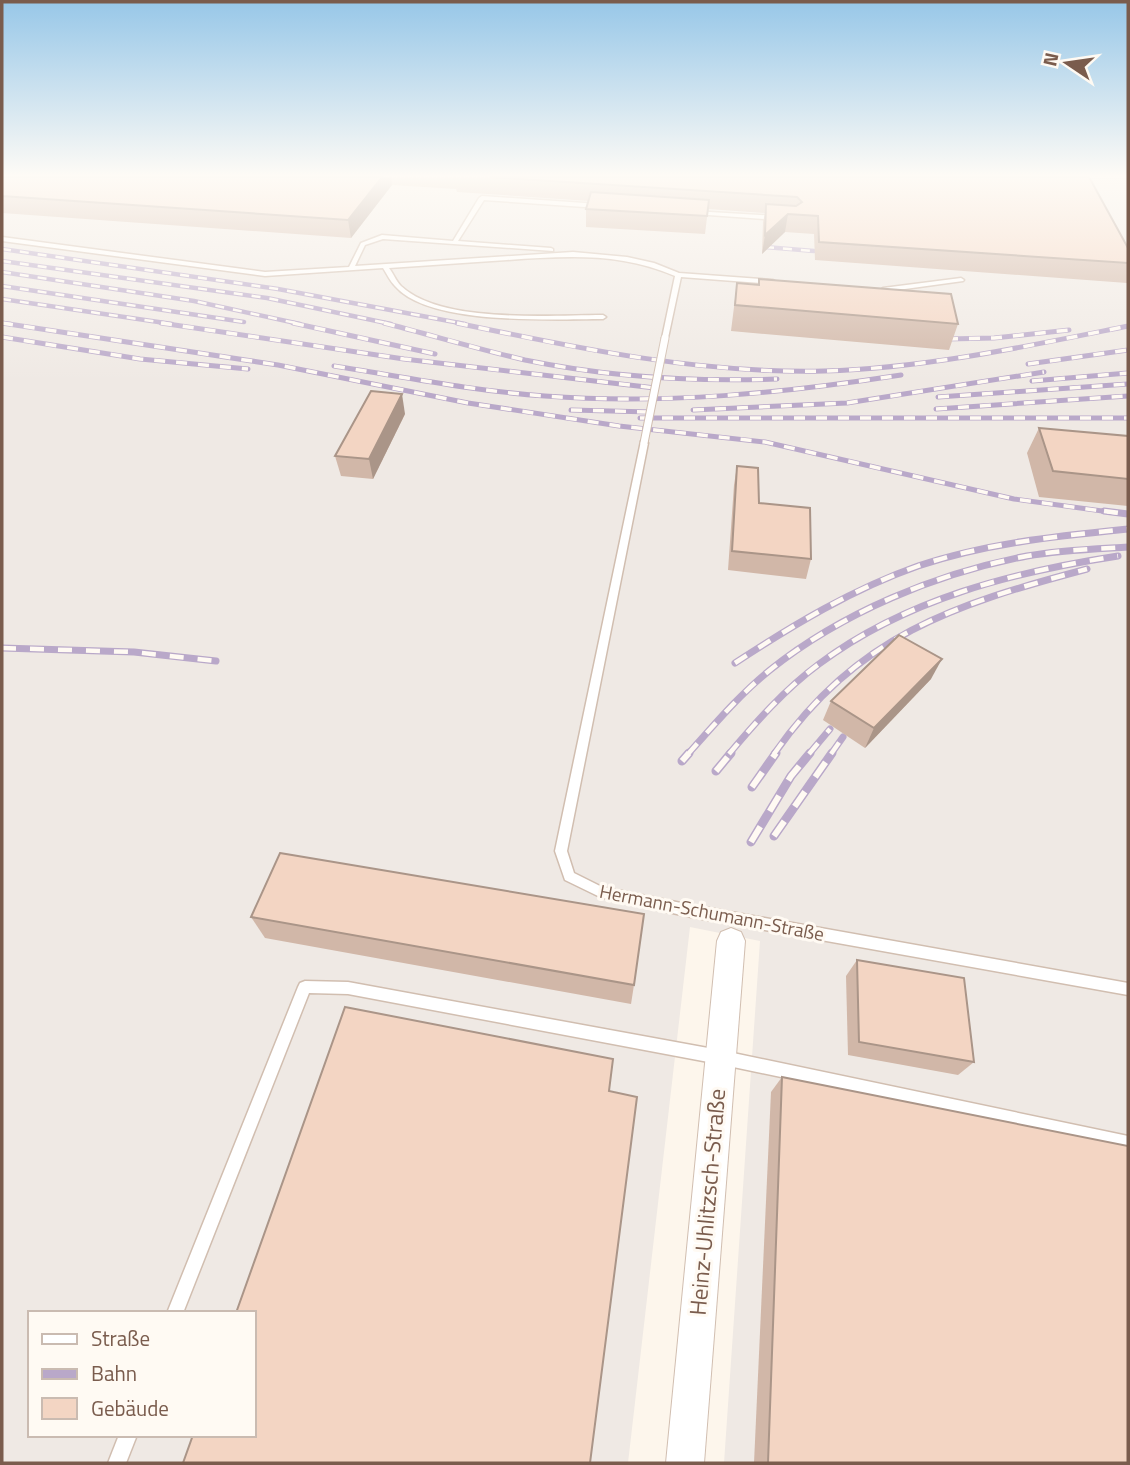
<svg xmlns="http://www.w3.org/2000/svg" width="1130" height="1465" font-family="'Titillium Web',sans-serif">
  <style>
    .industrial { fill: #efe9e4; fill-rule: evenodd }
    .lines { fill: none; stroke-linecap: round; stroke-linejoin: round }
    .lane-casing { stroke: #d1beb0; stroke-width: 3 }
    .street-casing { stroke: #d1beb0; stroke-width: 2 }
    .lane { fill: #fff; fill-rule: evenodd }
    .street { fill: #fff; fill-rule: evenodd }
    .rail-far3-casing { stroke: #b9a8c9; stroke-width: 4.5 }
    .rail-far2-casing { stroke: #b9a8c9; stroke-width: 5 }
    .rail-far1-casing { stroke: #b9a8c9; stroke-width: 7 }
    .rail-casing { stroke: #b9a8c9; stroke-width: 9 }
    .rail-far3 { stroke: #fffaf3; stroke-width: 2.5; stroke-dasharray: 9; stroke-linecap: butt }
    .rail-far2 { stroke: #fffaf3; stroke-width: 3.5; stroke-dasharray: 11; stroke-linecap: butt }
    .rail-far1 { stroke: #fffaf3; stroke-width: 4.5; stroke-dasharray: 14; stroke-linecap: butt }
    .rail { stroke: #fffaf3; stroke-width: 6; stroke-dasharray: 18; stroke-linecap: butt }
    .lane-bridge-casing { stroke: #d1beb0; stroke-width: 9; stroke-linecap: butt }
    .lane-bridge { stroke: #fff; stroke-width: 7 }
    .wall { fill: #d1b7a8 }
    .shaded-wall { fill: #aa9588 }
    .building { fill: #f3d5c3; stroke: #aa9588; stroke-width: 2 }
    .labels { text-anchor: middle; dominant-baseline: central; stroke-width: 6; stroke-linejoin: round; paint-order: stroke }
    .street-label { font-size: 19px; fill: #7a5c4d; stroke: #fffaf3 }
    .near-street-label { font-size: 23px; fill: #7a5c4d; stroke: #fffaf3 }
  </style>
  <rect width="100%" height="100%" fill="#fdf6ec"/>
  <path class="industrial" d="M2 177H1128V1463H724L760 941 690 927 628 1463H2ZM30 1313H254V1435H30Z"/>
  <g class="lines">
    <defs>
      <g id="lane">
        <path d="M482 196 599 204 602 206 599 208 484 200 458 241 551 248 553 249V251L383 239 365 245 355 266 573 252 627 257 654 263 679 273 773 280 776 282 773 284 681 277 668 338 665 340 662 338 675 276C620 252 565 256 507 260 467 263 428 265 389 268 393 273 396 281 401 286 442 324 549 315 603 315L606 317 603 319C553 319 429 326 395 286 390 281 387 274 383 268L265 276 2 241V237L265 272 349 267 361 243 382 235 453 241 479 198Z"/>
        <polygon points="693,211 777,216 780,218 777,220 695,214"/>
        <polygon points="961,278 964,280 963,281 883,292 880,290 883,288"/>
        <polygon points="641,441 648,443 567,851 574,873 602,887 686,904 1128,983 1128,995 686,916 600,897 565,880 555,851"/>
        <polygon points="305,981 348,982 719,1050 1128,1136 1128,1150 719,1064 348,994 309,993 183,1313 167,1313 298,987 300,983"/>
        <polygon points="119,1435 137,1435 126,1463 108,1463"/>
      </g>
      <polygon id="street" points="731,928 741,932 745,941 704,1463 666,1463 717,941 721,932"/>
    </defs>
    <use href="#lane" class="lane-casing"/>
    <use href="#street" class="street-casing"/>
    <use href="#lane" class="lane"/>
    <use href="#street" class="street"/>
    <defs>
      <g id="rail-far3">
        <polyline points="765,247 814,251"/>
        <polyline points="2,249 278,289 465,324"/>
        <polyline points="2,261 267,298 391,324"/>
        <polyline points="2,272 194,301 300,324"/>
        <polyline points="2,286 244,322"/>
        <polyline points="2,299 172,324"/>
        <polyline points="2,323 11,324"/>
      </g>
      <g id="rail-far2">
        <polyline points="2,323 278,365 468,403 619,426 765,442 1014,499 1117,513"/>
        <polyline points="161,323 404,359 655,388"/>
        <polyline points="293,323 435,354"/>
        <path d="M384 323C431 335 478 349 525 360 608 377 692 382 777 379"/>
        <path d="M457 323C577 348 700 374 824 371 927 368 1028 346 1128 326"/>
        <polyline points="2,337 140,359 248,369"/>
        <polyline points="947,339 994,338 1069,330"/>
        <polyline points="1028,364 1128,350"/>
        <path d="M334 366C404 377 474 391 545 396 664 405 784 393 901 375"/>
        <polyline points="1032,381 1128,373"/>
        <polyline points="938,397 1128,384"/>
        <polyline points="936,409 1128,396"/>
        <polyline points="571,410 651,412"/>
        <polyline points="693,410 847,403 1044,372"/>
        <polyline points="640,418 1128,418"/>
      </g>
      <g id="rail-far1">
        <polyline points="1104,511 1128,514"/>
        <polyline points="2,648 134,652 216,661"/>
        <path d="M735 663C793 625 853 589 918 566 986 543 1058 536 1128 529"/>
        <path d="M688 754C714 725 739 695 770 670 841 613 937 573 1027 556 1060 550 1094 549 1128 547"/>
        <path d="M729 754C756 722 785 689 819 664 906 599 1013 572 1118 556"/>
        <path d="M774 754C858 635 952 605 1087 569"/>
        <polyline points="809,754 830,729"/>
        <polyline points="831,754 843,737"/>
      </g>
      <g id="rail">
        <polyline points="682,761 689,753"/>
        <polyline points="716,771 731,753"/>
        <polyline points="752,787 776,753"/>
        <polyline points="774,836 832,753"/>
        <polyline points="751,842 791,776 810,753"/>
      </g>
    </defs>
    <use href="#rail-far3" class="rail-far3-casing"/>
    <use href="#rail-far2" class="rail-far2-casing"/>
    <use href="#rail-far1" class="rail-far1-casing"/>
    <use href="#rail" class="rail-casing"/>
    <use href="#rail-far3" class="rail-far3"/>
    <use href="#rail-far2" class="rail-far2"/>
    <use href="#rail-far1" class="rail-far1"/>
    <use href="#rail" class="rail"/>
    <defs>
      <polyline id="lane-bridge" points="644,443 665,338"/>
    </defs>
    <use href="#lane-bridge" class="lane-bridge-casing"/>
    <use href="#lane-bridge" class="lane-bridge"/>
  </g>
  <g class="wall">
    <polygon points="2,177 1089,177 1128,248 1128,281 1127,283 815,260 814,234 785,232 762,254 763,222 765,213 708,209 705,234 586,227 586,209 589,201 457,192 456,189 392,185 351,238 2,213"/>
    <polygon points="737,283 958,324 949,350 731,331"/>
    <polygon points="405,414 373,479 341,476 335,456"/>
    <polygon points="1039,428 1128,436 1128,506 1039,497 1027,453"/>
    <polygon points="737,466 759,503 811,559 806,579 728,570 734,485"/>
    <polygon points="931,679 865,748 823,720 831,701"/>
    <polygon points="251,917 634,985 631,1004 265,938"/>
    <polygon points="857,960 974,1062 958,1075 848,1055 846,976"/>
    <polygon points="782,1077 1128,1463 754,1463 771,1092"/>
  </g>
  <g class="shaded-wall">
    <polygon points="382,177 391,177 392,185 351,238 348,220"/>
    <polygon points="788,214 785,232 762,254 765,235"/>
    <polygon points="402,394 405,414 373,479 369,459"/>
    <polygon points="942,659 931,679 865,748 874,728"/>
  </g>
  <g class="building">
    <polygon points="2,177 382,177 348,220 2,196"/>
    <polygon points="490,177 1089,177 1128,248 1128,263 819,242 818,216 788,214 765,235 766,204 796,206 802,202 797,197"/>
    <polygon points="591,192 709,200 707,216 586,209"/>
    <polygon points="759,279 951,294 958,324 735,305 737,283 759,285"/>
    <polygon points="371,391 402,394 369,459 335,456"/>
    <polygon points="1039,428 1128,436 1128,479 1053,471"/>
    <polygon points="737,466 758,468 759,503 810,508 811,559 732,551"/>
    <polygon points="899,635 942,659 874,728 831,701"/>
    <polygon points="280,853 644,914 634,985 251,917"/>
    <polygon points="857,960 964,978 974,1062 859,1042"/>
    <polygon points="345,1007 613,1059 609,1091 637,1097 590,1463 183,1463 193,1435 254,1435 254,1313 236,1313"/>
    <polygon points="782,1077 1128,1146 1128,1463 768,1463"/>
  </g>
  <linearGradient id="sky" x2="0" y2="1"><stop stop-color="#97c7e8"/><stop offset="0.46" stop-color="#fefbf6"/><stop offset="1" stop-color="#fefbf6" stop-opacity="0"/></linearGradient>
  <rect width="1130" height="382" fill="url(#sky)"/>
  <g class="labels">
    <g class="street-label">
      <text transform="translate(712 912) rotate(11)">Hermann-Schumann-Straße</text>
    </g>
    <g class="near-street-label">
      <text transform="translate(707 1202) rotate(-85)">Heinz-Uhlitzsch-Straße</text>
    </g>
  </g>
  <rect width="1130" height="1465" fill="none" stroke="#7a5c4d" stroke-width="7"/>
  <rect x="28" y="1311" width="228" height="126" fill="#fffaf3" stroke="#cabbb1" stroke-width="2"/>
  <rect x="42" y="1334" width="35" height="10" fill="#ffffff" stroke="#cabbb1" stroke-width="2"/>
  <text x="91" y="1346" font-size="21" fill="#7a5c4d">Straße</text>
  <rect x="42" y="1369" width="35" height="10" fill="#b9a8c9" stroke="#cabbb1" stroke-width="2"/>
  <text x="91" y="1381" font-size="21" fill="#7a5c4d">Bahn</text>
  <rect x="42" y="1398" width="35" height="21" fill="#f3d5c3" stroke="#cabbb1" stroke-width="2"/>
  <text x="91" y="1416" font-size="21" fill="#7a5c4d">Gebäude</text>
  <g transform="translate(1067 63) rotate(283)" stroke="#fffaf3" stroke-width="5" paint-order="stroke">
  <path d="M0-5L12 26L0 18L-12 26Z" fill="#7a5c4d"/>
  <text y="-10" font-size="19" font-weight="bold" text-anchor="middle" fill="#7a5c4d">N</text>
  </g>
</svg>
